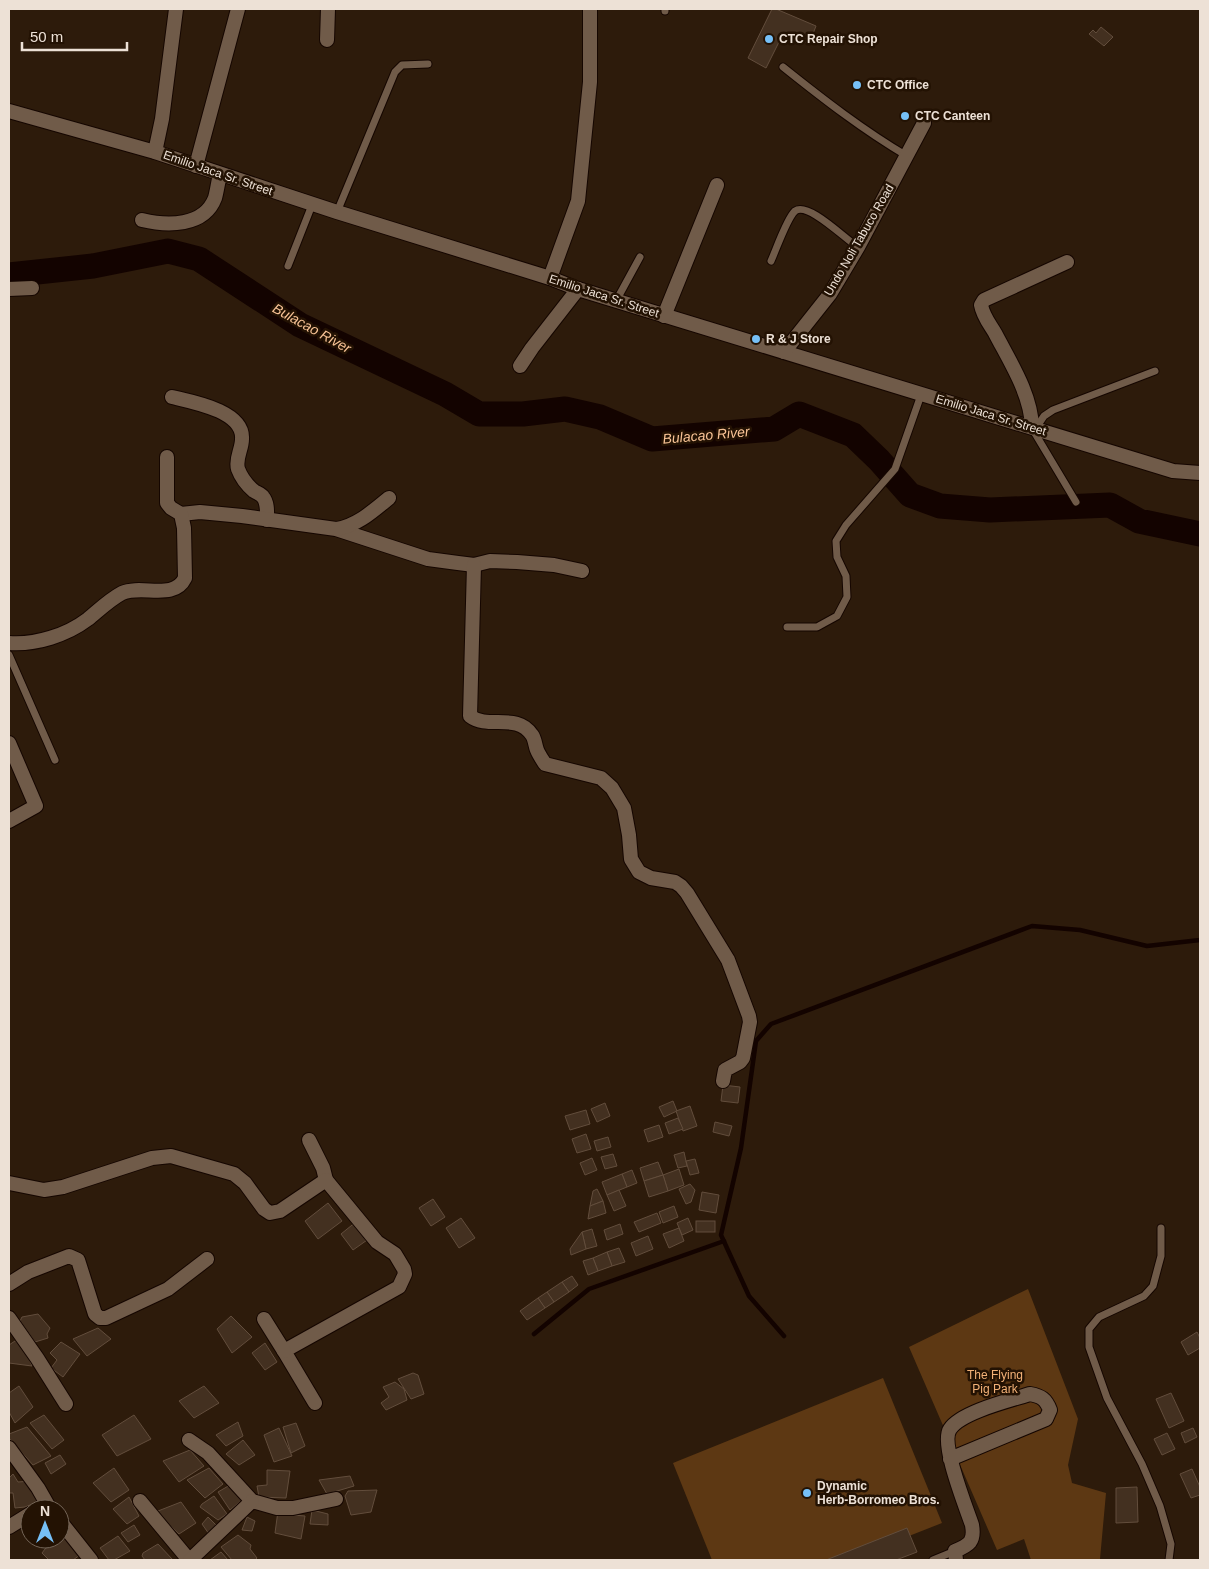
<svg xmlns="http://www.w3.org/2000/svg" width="1209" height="1569" font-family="Arial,sans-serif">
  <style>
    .green { fill: #5d3813 }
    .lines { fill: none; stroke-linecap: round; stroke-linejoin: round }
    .stream { stroke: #130300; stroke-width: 4.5 }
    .river { stroke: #130300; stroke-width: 25 }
    .building { fill: #433020; stroke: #624d3c }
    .lane-casing { stroke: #150600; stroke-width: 9 }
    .street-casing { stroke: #150600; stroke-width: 16 }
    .lane { stroke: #705b49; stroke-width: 7 }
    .street { stroke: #705b49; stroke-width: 14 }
    .poi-dot { fill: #76c0f7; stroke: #231203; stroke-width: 2 }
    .labels { text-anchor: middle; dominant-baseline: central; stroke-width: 5; stroke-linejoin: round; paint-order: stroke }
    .poi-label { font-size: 12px; font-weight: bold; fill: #ede1d6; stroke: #231203; text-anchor: start }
    .street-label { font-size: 12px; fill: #ede1d6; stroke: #231203 }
    .park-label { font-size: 12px; fill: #f2b177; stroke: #231203 }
    .water-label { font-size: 14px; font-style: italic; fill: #f8c396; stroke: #231203 }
  </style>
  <rect width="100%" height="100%" fill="#2d1b0b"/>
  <g class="green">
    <polygon points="1028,1289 1078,1419 1068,1465 1072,1483 1106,1493 1100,1559 1087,1560 1031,1560 1024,1539 997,1550 909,1347"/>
    <polygon points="883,1378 942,1523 848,1560 712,1560 673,1463"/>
  </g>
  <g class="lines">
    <g class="stream">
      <polyline points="534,1334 589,1289 724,1241"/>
      <polyline points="784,1336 749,1296 721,1235 741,1148 756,1041 771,1024 1032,926 1080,930 1147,946 1200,940"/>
    </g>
    <polyline class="river" points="9,275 93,266 168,251 199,259 300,325 445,394 479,414 523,414 565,409 600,417 652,439 774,429 799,414 853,435 879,460 910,495 940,506 990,510 1110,505 1139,521 1200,534"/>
  </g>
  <g class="building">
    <polygon points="772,9 776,9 816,26 809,44 783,34 766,68 748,58"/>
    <polygon points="1101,27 1113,37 1104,46 1089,34 1093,30 1096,33"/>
    <polygon points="723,1085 740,1087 738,1103 721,1101"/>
    <polygon points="673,1101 677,1111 664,1117 659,1107"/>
    <polygon points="605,1103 610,1116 597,1122 591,1109"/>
    <polygon points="690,1106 697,1126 683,1131 676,1111"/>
    <polygon points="586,1110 590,1124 570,1130 565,1116"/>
    <polygon points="678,1118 683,1129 669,1134 665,1123"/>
    <polygon points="715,1122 732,1126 729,1136 713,1132"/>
    <polygon points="659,1125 663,1137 648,1142 644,1130"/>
    <polygon points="586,1134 591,1149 577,1153 572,1139"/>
    <polygon points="608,1137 611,1147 597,1151 594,1141"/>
    <polygon points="684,1152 687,1166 678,1168 674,1155"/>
    <polygon points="613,1154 617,1166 605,1169 601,1157"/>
    <polygon points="592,1158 597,1170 585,1175 580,1163"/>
    <polygon points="695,1159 699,1173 690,1175 686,1161"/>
    <polygon points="658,1162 663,1175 644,1181 640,1168"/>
    <polygon points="679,1169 684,1185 668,1191 663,1175"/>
    <polygon points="632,1170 637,1183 627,1187 622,1174"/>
    <polygon points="622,1174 627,1187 607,1195 602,1182"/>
    <polygon points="663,1175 668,1191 649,1197 644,1181"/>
    <polygon points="690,1184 695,1190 691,1202 686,1204 679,1189"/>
    <polygon points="597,1189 603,1201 590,1206 593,1191"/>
    <polygon points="619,1190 626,1206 614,1211 607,1195"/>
    <polygon points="702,1192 719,1195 716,1213 699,1210"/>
    <polygon points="433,1199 445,1217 431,1226 419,1208"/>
    <polygon points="603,1201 606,1213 588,1219 590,1206"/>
    <polygon points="328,1203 342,1221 318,1239 305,1221"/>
    <polygon points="674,1206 678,1217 663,1223 659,1212"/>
    <polygon points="657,1213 661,1223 639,1232 634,1222"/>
    <polygon points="461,1218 475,1238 459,1248 446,1228"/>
    <polygon points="688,1218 693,1230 682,1235 677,1223"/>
    <polygon points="357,1221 370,1238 353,1250 341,1234"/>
    <rect x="696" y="1221" width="19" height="11"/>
    <polygon points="620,1224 623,1234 607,1240 604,1230"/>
    <polygon points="679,1228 684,1241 669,1248 663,1234"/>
    <polygon points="592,1229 597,1246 586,1249 582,1232"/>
    <polygon points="582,1232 586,1249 571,1255 570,1249"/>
    <polygon points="648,1236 653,1249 636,1256 631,1243"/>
    <polygon points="619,1248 625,1262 612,1266 607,1252"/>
    <polygon points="607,1252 612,1266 598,1271 593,1258"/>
    <polygon points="593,1258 598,1271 588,1275 583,1261"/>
    <polygon points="572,1276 578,1285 569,1292 562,1282"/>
    <polygon points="562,1282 569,1292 554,1302 547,1292"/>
    <polygon points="547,1292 554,1302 545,1308 538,1298"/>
    <polygon points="538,1298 545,1308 527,1320 520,1311"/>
    <polygon points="38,1314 50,1328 47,1334 48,1338 35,1342 20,1321 22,1317"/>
    <polygon points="231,1316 252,1337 232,1353 217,1329"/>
    <polygon points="98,1328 111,1339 87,1356 73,1339"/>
    <polygon points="1197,1332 1200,1338 1200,1348 1188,1355 1181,1342"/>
    <polygon points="21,1337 32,1366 9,1363 9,1345"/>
    <polygon points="61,1342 80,1354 63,1377 51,1368 57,1360 50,1353"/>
    <polygon points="265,1343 277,1362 265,1370 252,1353"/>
    <polygon points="413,1373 418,1375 424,1394 411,1399 398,1379"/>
    <polygon points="395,1382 404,1389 407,1400 386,1410 381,1403 389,1397 383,1387"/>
    <polygon points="19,1386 33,1407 15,1423 9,1412 9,1393"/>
    <polygon points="204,1386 219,1403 194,1418 179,1401"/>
    <polygon points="1171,1393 1184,1421 1169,1428 1156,1399"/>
    <polygon points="44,1415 64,1440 52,1449 30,1423"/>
    <polygon points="134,1415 151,1439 117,1456 102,1435"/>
    <polygon points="238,1422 243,1436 226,1446 216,1435"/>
    <polygon points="296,1423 305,1446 291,1453 283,1427"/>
    <polygon points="27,1427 51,1456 33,1465 9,1438 9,1434"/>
    <polygon points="279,1428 292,1456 274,1462 264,1435"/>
    <polygon points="1193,1428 1197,1437 1185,1443 1181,1433"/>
    <polygon points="1167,1433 1175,1449 1162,1455 1154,1439"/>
    <polygon points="243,1440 255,1455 239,1465 226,1454"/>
    <polygon points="190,1450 204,1466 179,1482 163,1461"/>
    <polygon points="60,1455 66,1464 51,1474 45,1463"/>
    <polygon points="114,1468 129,1490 111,1502 93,1483"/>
    <polygon points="209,1468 223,1484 205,1498 187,1480"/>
    <polygon points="1192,1469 1200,1487 1200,1495 1191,1498 1180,1474"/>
    <polygon points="267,1470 290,1471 286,1498 259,1497 257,1486 267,1485"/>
    <polygon points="13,1474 18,1482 31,1481 37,1502 25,1507 15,1508 13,1493 9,1493 9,1478"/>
    <polygon points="350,1476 354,1486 327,1494 319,1480"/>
    <polygon points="230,1485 242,1500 230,1510 218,1492"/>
    <polygon points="1137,1487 1138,1522 1116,1523 1116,1488"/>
    <polygon points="377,1490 371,1512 351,1515 345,1496 348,1491"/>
    <polygon points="214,1496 227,1514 218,1520 200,1507 202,1504"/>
    <polygon points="129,1497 139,1516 127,1524 113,1509"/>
    <polygon points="181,1502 196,1523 179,1534 158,1514 158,1511"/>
    <polygon points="312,1510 328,1514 328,1525 310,1524"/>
    <polygon points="278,1511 282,1514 305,1516 301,1539 275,1533"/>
    <polygon points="208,1517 218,1527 209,1534 202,1524"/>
    <polygon points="247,1517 255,1521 252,1531 242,1530"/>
    <polygon points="134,1525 140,1535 128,1542 121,1533"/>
    <polygon points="907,1528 917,1552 896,1560 826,1560"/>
    <polygon points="62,1535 80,1555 73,1560 49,1560 42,1553 45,1549 57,1539 60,1539"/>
    <polygon points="238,1535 251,1545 250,1549 257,1558 255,1560 232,1560 221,1547"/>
    <polygon points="118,1536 130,1551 114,1560 109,1560 100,1548"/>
    <polygon points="158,1544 173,1560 145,1560 142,1556 143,1553"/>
    <polygon points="221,1552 228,1560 210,1560"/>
  </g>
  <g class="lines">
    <defs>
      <g id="lane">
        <polyline points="665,11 665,9"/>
        <path d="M783 67C823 99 863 130 907 156"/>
        <polyline points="337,212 395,72 402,65 428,64"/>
        <path d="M771 261C776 250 787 218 795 211 808 201 846 240 858 247"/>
        <polyline points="288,266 312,205"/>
        <polyline points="616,301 640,257"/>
        <polyline points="1036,428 1044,416 1053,410 1155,371"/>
        <polyline points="1033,430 1076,502"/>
        <polyline points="787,627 817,627 837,616 847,597 846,576 837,557 836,541 846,525 895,469 921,395"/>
        <polyline points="9,655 55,760"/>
        <polyline points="1161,1228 1161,1256 1153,1286 1144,1296 1099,1317 1089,1329 1089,1347 1107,1398 1142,1464 1160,1506 1171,1544 1169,1560"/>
        <polyline points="933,1560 955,1551"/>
      </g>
      <g id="street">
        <polyline points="327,40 328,9"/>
        <polyline points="9,111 155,152 337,212 550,278 578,289 1173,471 1200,473"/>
        <polyline points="155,152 162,119 176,9"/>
        <polyline points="196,166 238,9"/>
        <path d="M142 220C167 226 204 227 215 198 217 191 218 182 220 175"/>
        <polyline points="550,278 578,201 590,82 590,9"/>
        <polyline points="9,289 32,288"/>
        <polyline points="664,316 717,185"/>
        <polyline points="784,352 830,294 858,247 924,123"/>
        <polyline points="520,366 532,348 578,289"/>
        <path d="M172 397C193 402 244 411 242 439 242 450 235 458 238 469 241 477 248 486 254 491 257 493 261 494 263 497 268 503 267 513 267 520"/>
        <path d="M1032 427C1031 394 1010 362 995 333 989 323 983 316 981 305L984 300 1067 262"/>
        <polyline points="181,514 200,512 242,516 336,529 428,559 458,563 474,565 490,561 517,562 554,565 582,571"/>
        <path d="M337 529C358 525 373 511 389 498"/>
        <path d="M474 565 470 716C488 730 517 712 532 735 535 739 535 745 537 750 539 755 542 759 545 764L601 778 612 788 624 808 629 835 631 859 639 872 651 878 675 882 681 886 687 893 728 960 749 1016 750 1022 743 1058 740 1062 725 1070 723 1081"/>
        <path d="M9 643C36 645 67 635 88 619 99 610 109 600 122 593 142 584 174 601 185 578L184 528 181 514 171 508 167 503V457"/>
        <polyline points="9,743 36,806 9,821"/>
        <polyline points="309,1140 323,1168 326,1180"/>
        <polyline points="9,1183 44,1190 63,1187 152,1158 171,1156 234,1174 245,1183 264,1209 270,1213 280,1211 326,1180 377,1242 395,1254 404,1269 405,1274 399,1287 284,1351 315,1403"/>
        <polyline points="9,1284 28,1272 69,1256 78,1260 95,1314 100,1318 106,1318 168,1289 207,1259"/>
        <polyline points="9,1318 37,1358 66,1404"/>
        <polyline points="264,1319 284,1351"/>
        <polyline points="189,1440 208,1453 252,1501 277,1508 293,1508 336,1499"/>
        <polyline points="9,1448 38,1488 50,1509"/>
        <path d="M950 1459 1046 1419 1050 1410C1046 1399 1041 1396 1030 1394 1011 1400 961 1412 950 1429 940 1443 966 1507 972 1525 975 1542 969 1545 955 1551L956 1560"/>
        <polyline points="140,1501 189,1560"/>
        <polyline points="60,1521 91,1560"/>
        <polyline points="9,1527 30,1514"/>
        <polyline points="190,1560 252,1501"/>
      </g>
    </defs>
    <use href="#lane" class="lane-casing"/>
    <use href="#street" class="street-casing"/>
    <use href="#lane" class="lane"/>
    <use href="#street" class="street"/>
  </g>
  <g class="poi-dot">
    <circle cx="769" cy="39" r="5"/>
    <circle cx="857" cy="85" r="5"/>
    <circle cx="905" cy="116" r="5"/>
    <circle cx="756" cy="339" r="5"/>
    <circle cx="807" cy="1493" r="5"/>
  </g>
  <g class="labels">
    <g class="poi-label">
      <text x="779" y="39">CTC Repair Shop</text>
      <text x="867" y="85">CTC Office</text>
      <text x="915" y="116">CTC Canteen</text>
      <text x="766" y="339">R &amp; J Store</text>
      <text x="817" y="1486">Dynamic<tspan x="817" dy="14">Herb-Borromeo Bros.</tspan></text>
    </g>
    <g class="street-label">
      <text transform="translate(218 173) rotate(19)">Emilio Jaca Sr. Street</text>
      <text transform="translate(859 240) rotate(-60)">Undo Noli Tabuco Road</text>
      <text transform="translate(604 296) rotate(18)">Emilio Jaca Sr. Street</text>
      <text transform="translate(991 415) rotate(17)">Emilio Jaca Sr. Street</text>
    </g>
    <g class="park-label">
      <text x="995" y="1375">The Flying<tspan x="995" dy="14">Pig Park</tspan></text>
    </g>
    <g class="water-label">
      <text transform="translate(312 328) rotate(29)">Bulacao River</text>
      <text transform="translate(706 435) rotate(-5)">Bulacao River</text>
    </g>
  </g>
  <rect width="1209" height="1569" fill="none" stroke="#ede1d6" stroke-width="20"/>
  <g transform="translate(45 1524)"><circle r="24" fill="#231203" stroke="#746557"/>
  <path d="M0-4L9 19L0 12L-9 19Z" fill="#76c0f7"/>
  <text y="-8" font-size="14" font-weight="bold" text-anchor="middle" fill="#ede1d6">N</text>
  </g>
  <path d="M22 42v8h105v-8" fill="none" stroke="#ede1d6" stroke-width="2.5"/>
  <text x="30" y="42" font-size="15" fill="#ede1d6" stroke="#231203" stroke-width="4" paint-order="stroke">50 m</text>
</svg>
